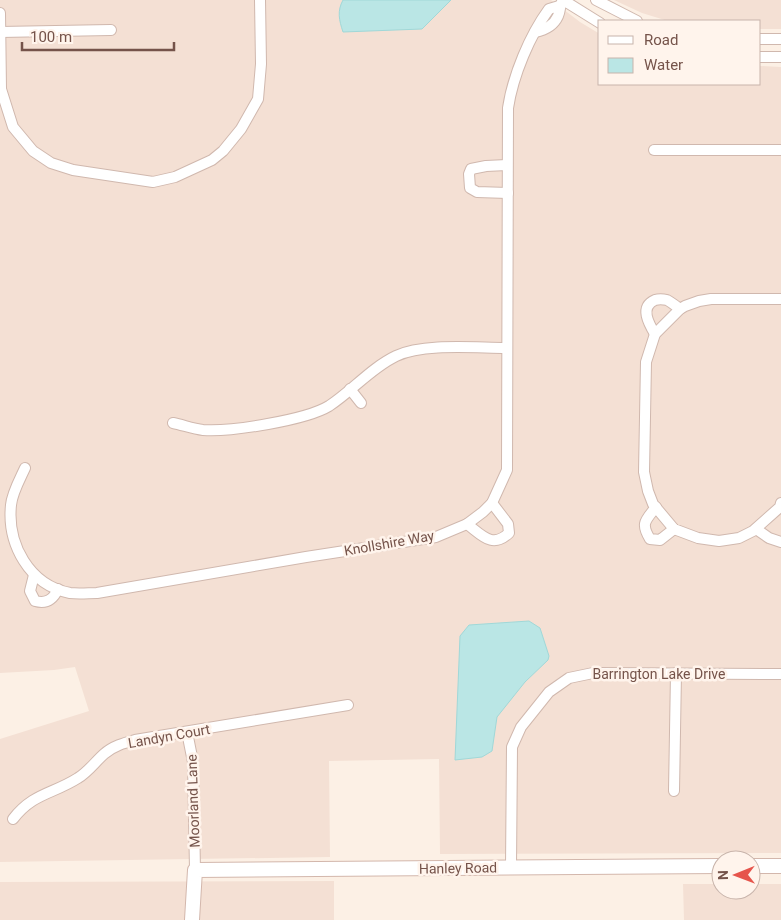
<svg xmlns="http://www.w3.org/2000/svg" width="781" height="920" font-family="Roboto,sans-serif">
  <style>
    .residential { fill: #f4e0d4 }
    .water { fill: #bae6e5; stroke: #a0d8d8 }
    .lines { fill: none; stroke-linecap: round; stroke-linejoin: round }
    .street-casing { stroke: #d0b8ae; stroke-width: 12 }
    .secondary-casing { stroke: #d3b7ac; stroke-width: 16 }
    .street { stroke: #fff; stroke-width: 10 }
    .secondary { stroke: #fff; stroke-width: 14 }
    .labels { text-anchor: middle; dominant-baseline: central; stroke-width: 5; stroke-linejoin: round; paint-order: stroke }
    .street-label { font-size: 14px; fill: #75534a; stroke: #fff4ec }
  </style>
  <rect width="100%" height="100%" fill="#fcf0e5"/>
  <g class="residential">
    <polygon points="0,0 551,0 580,22 600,34 600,84 760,84 760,66 781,67 781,853 440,854 439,759 329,761 330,857 0,862 0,739 89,711 75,667 54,670 0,673"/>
    <polygon points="614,0 781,0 781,29 760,29 760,21 668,21 642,13"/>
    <polygon points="334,881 334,920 0,920 0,882"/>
    <polygon points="683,884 721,884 721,890 751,890 751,884 781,884 781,920 684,920"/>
  </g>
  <g class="water">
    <path d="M343 0H451L422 29 343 32C339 20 337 11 343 0Z"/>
    <polygon points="529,621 540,628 549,656 548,660 525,682 497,717 492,751 482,757 455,760 460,636 469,625"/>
  </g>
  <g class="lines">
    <defs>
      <g id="street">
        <polyline points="596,0 637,21"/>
        <polyline points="0,13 1,89 13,127 33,151 51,163 73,170 153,182 175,177 212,160 223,151 241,129 258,99 261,64 260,0"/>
        <polyline points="0,32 111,30"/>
        <path d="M535 32C545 30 554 25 558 16 561 9 559 6 563 0L600 23"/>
        <polyline points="760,39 781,39"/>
        <polyline points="760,57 781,57"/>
        <polyline points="654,150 781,150"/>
        <polyline points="507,165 486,166 471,169 469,174 470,188 477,192 508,193"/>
        <polyline points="781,299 711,299 699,301 685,306 680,309 655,334 646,362 644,472 648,491 653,504 674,529 698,538 719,541 739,538 753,531 780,507 781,503"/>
        <path d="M655 334C649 324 639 307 655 300 658 299 663 299 667 300 671 302 676 306 680 309"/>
        <polyline points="350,389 361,403"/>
        <path d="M173 423C183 425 193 429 203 430 231 432 306 420 329 406 352 391 371 368 396 356 424 343 475 348 506 348"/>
        <path d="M25 468C20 479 12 493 11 505 7 544 29 585 70 593 79 594 89 593 97 593L306 557 436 537 467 524 483 512 492 503 507 470 508 108C513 75 530 35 549 9L559 6"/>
        <path d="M656 507C646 520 640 523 650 539L660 540 674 529"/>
        <path d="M467 524C482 535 492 549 509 533L508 524 492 503"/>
        <polyline points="756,529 769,538 781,542"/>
        <path d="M34 575 30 591 35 601C46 604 53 600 58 589"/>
        <polyline points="187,732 193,762 195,870"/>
        <polyline points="674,791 676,673"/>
        <path d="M13 819C33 793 53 794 78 778 88 772 95 762 104 754 113 746 124 743 135 740L348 705"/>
        <polyline points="511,867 512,747 521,727 549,692 569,678 593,673 781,674"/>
      </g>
      <g id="secondary">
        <polyline points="751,866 781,866"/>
        <polyline points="192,920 195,870 721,866"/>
      </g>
    </defs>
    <use href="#street" class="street-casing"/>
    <use href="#secondary" class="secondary-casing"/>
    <use href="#street" class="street"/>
    <use href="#secondary" class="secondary"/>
  </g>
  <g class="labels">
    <g class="street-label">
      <text transform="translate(389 543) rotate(-10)">Knollshire Way</text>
      <text x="659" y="674">Barrington Lake Drive</text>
      <text transform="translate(169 736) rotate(-10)">Landyn Court</text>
      <text transform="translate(193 801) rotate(-92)">Moorland Lane</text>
      <text transform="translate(458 868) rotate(-1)">Hanley Road</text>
    </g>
  </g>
  <rect x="598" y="20" width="162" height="65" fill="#fff4ec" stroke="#c8b4ab"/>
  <rect x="608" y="36" width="25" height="8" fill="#ffffff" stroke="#c8b4ab"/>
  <text x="644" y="45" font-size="15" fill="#75534a">Road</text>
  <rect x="608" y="58" width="25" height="15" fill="#bae6e5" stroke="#c8b4ab"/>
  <text x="644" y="70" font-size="15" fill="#75534a">Water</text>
  <g transform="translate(736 875) rotate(269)"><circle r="24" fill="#fff4ec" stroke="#c8b4ab"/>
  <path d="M0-4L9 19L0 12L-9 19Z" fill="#e6544b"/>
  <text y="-8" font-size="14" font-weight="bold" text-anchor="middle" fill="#75534a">N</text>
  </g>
  <path d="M22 42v8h152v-8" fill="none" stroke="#75534a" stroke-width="2.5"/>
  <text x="30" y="42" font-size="15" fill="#75534a" stroke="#fff4ec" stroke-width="4" paint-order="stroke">100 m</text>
</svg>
